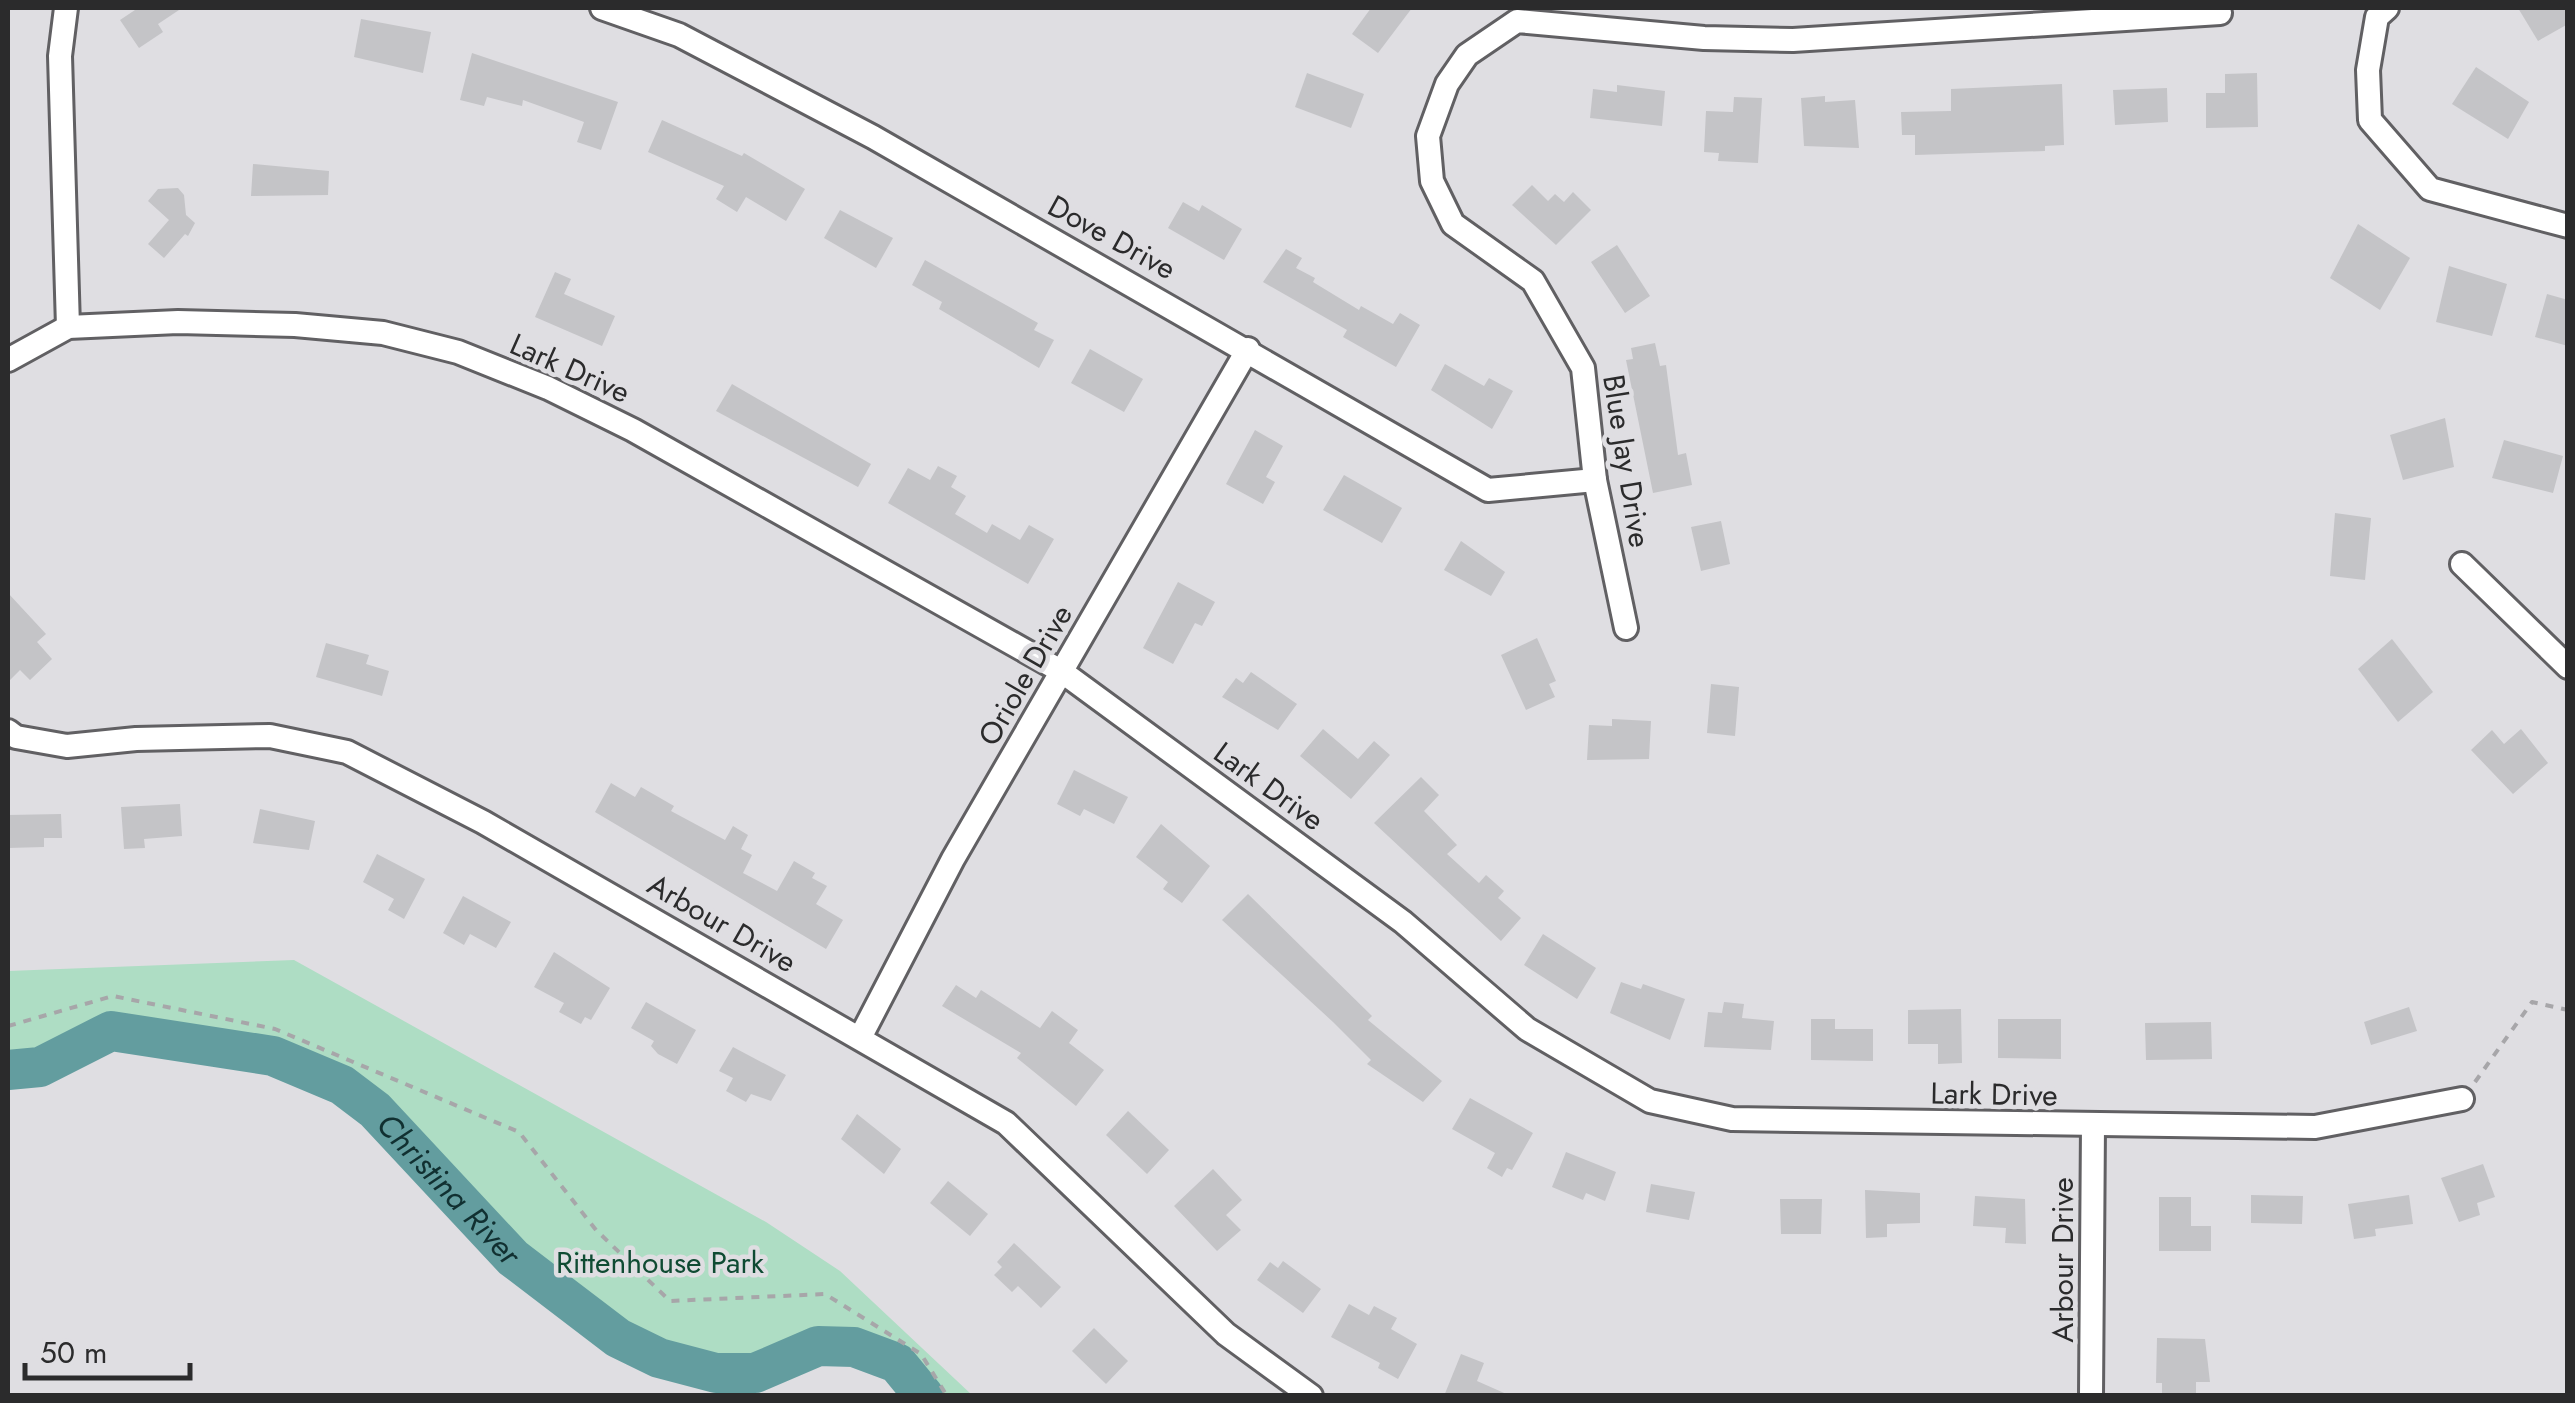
<svg xmlns="http://www.w3.org/2000/svg" width="2575" height="1403" font-family="Jost,sans-serif">
  <style>
    .green { fill: #aeddc4 }
    .lines { fill: none; stroke-linecap: round; stroke-linejoin: round }
    .river { stroke: #639d9f; stroke-width: 40 }
    .building { fill: #c4c4c7 }
    .minor-casing { stroke: #616063; stroke-width: 28 }
    .path { stroke: #a7a6a9; stroke-width: 4; stroke-dasharray: 8 8; stroke-linecap: butt }
    .minor { stroke: #fff; stroke-width: 22 }
    .labels { text-anchor: middle; dominant-baseline: central; stroke-width: 9; stroke-linejoin: round; paint-order: stroke }
    .street-label { font-size: 30px; fill: #2b2b2c; stroke: #dfdee2 }
    .park-label { font-size: 30px; fill: #0f4b33; stroke: #dfdee2 }
    .water-label { font-size: 32px; font-style: italic; fill: #113031; stroke: #dfdee2 }
  </style>
  <rect width="100%" height="100%" fill="#dfdee2"/>
  <polygon class="green" points="294,960 766,1222 840,1271 972,1395 924,1395 897,1363 854,1347 818,1346 755,1373 716,1373 659,1358 618,1338 513,1258 375,1110 342,1085 273,1056 111,1031 40,1067 8,1070 8,971"/>
  <g class="lines">
    <path class="river" id="s1" d="M8 1070 40 1067 111 1031 273 1056 342 1085 375 1110 513 1258 618 1338 659 1358 716 1373H755L818 1346 854 1347 897 1363 924 1396"/>
  </g>
  <g class="building">
    <polygon points="138,8 182,8 158,24 163,32 139,48 120,20"/>
    <polygon points="1371,8 1412,8 1378,53 1352,34"/>
    <polygon points="2518,8 2568,8 2568,24 2538,41"/>
    <polygon points="361,19 431,32 423,73 354,57"/>
    <polygon points="472,53 618,102 601,150 577,142 584,122 523,100 522,106 487,97 484,106 460,100"/>
    <polygon points="2476,67 2529,102 2508,139 2452,104"/>
    <polygon points="1307,73 1364,94 1351,128 1295,107"/>
    <polygon points="2257,73 2258,127 2206,128 2206,93 2225,93 2225,74"/>
    <polygon points="2062,84 2064,145 2045,146 2045,151 1915,155 1915,135 1902,135 1901,112 1951,111 1951,89"/>
    <polygon points="1617,85 1665,91 1662,126 1590,118 1593,89 1617,92"/>
    <polygon points="2167,88 2168,122 2115,125 2113,90"/>
    <polygon points="1825,96 1825,102 1855,100 1859,148 1804,146 1801,98"/>
    <polygon points="1734,97 1762,98 1758,163 1718,161 1719,153 1704,152 1706,111 1733,112"/>
    <polygon points="662,120 742,156 744,153 805,189 786,221 746,197 737,212 716,199 724,186 648,152"/>
    <polygon points="253,164 329,171 328,195 251,196"/>
    <polygon points="1532,185 1548,201 1555,194 1564,202 1573,192 1591,210 1556,245 1512,205"/>
    <polygon points="178,188 184,195 186,215 195,223 188,236 185,234 164,258 148,244 169,220 148,201 158,189"/>
    <polygon points="1183,202 1199,211 1202,205 1242,229 1224,260 1168,228"/>
    <polygon points="840,210 893,238 876,268 824,238"/>
    <polygon points="2358,224 2410,258 2380,310 2330,278"/>
    <polygon points="1617,245 1650,296 1625,313 1591,262"/>
    <polygon points="1286,249 1302,258 1296,268 1315,278 1313,282 1359,310 1361,306 1393,324 1400,313 1420,325 1396,367 1343,337 1347,330 1263,282"/>
    <polygon points="925,260 1038,323 1034,330 1054,340 1039,368 939,309 942,302 912,285"/>
    <polygon points="2449,266 2507,284 2492,336 2436,322"/>
    <polygon points="555,272 571,279 564,294 615,316 602,346 535,317"/>
    <polygon points="2547,294 2568,300 2568,346 2535,337"/>
    <polygon points="1655,343 1660,366 1666,365 1678,455 1686,453 1692,485 1653,493 1626,360 1633,359 1631,348"/>
    <polygon points="1090,349 1143,379 1124,412 1071,383"/>
    <polygon points="1445,364 1484,386 1489,378 1513,391 1492,429 1431,390"/>
    <polygon points="732,384 871,464 858,487 716,411"/>
    <polygon points="2445,418 2454,467 2403,480 2390,435"/>
    <polygon points="1255,430 1283,446 1266,477 1275,482 1263,504 1226,484"/>
    <polygon points="2504,440 2563,456 2553,493 2492,478"/>
    <polygon points="938,466 957,476 951,487 966,496 955,514 987,533 992,524 1020,540 1029,525 1054,539 1028,584 888,503 908,468 930,480"/>
    <polygon points="1344,475 1402,508 1382,543 1323,510"/>
    <polygon points="2335,513 2371,518 2365,580 2330,576"/>
    <polygon points="1721,521 1730,564 1701,571 1691,527"/>
    <polygon points="1461,541 1505,572 1491,596 1444,570"/>
    <polygon points="1178,582 1215,602 1202,626 1195,623 1173,664 1143,648"/>
    <polygon points="8,593 46,634 37,642 52,659 30,680 20,670 8,682"/>
    <polygon points="1537,638 1556,681 1549,684 1555,697 1526,710 1501,655"/>
    <polygon points="2392,639 2433,692 2398,722 2358,669"/>
    <polygon points="326,643 369,655 366,664 389,671 382,696 316,677"/>
    <polygon points="1251,672 1297,704 1278,730 1222,697 1236,678 1243,683"/>
    <polygon points="1711,684 1739,687 1735,736 1707,733"/>
    <polygon points="1612,719 1651,721 1649,759 1587,760 1589,725 1612,726"/>
    <polygon points="1323,729 1358,759 1374,741 1390,755 1351,799 1300,756"/>
    <polygon points="2521,729 2548,763 2513,794 2471,750 2492,730 2504,744"/>
    <polygon points="1074,770 1128,797 1114,824 1084,809 1080,816 1057,804"/>
    <polygon points="1421,777 1439,795 1424,811 1457,845 1447,854 1479,883 1486,875 1504,891 1498,898 1521,918 1501,941 1374,823"/>
    <polygon points="611,783 635,797 641,787 674,806 671,811 725,840 733,826 748,835 741,849 752,855 743,873 777,891 794,861 815,873 812,878 827,886 816,904 843,920 826,949 595,812"/>
    <polygon points="180,804 182,836 144,839 145,848 124,849 121,807"/>
    <polygon points="260,809 315,821 309,850 253,843"/>
    <polygon points="61,814 62,838 44,838 44,847 8,848 8,815"/>
    <polygon points="1161,824 1210,866 1182,903 1163,889 1168,882 1136,857"/>
    <polygon points="377,854 425,879 404,919 388,910 394,899 363,882"/>
    <polygon points="1248,894 1372,1016 1368,1020 1442,1081 1423,1102 1367,1064 1371,1060 1333,1022 1222,920"/>
    <polygon points="463,896 511,922 496,948 470,934 464,945 443,933"/>
    <polygon points="1543,934 1596,968 1577,999 1524,965"/>
    <polygon points="554,952 610,988 591,1020 585,1017 581,1024 559,1012 564,1003 534,987"/>
    <polygon points="1621,982 1641,989 1643,984 1685,999 1670,1040 1610,1013"/>
    <polygon points="956,985 976,998 981,990 1040,1028 1052,1011 1078,1030 1069,1043 1104,1070 1076,1106 1017,1058 1021,1053 942,1006"/>
    <polygon points="646,1002 696,1030 677,1064 658,1054 651,1046 654,1041 631,1028"/>
    <polygon points="1724,1002 1744,1004 1742,1018 1774,1021 1771,1050 1704,1047 1708,1012 1722,1013"/>
    <polygon points="2409,1007 2417,1031 2371,1045 2364,1022"/>
    <polygon points="1961,1009 1962,1063 1938,1064 1938,1044 1908,1044 1908,1010"/>
    <polygon points="1811,1019 1835,1019 1835,1029 1873,1029 1873,1061 1811,1060"/>
    <polygon points="1998,1019 2061,1019 2061,1059 1998,1058"/>
    <polygon points="2211,1022 2212,1059 2146,1060 2145,1023"/>
    <polygon points="733,1047 786,1075 771,1101 751,1094 746,1102 726,1091 733,1078 719,1071"/>
    <polygon points="1470,1098 1533,1133 1512,1170 1507,1168 1502,1177 1487,1168 1495,1153 1452,1129"/>
    <polygon points="1128,1111 1169,1150 1147,1174 1106,1135"/>
    <polygon points="857,1114 901,1149 884,1174 841,1139"/>
    <polygon points="1566,1152 1616,1172 1605,1201 1586,1193 1583,1200 1552,1187"/>
    <polygon points="2483,1164 2495,1197 2477,1203 2480,1215 2459,1222 2441,1178"/>
    <polygon points="1213,1169 1242,1200 1226,1215 1241,1230 1217,1251 1174,1206"/>
    <polygon points="948,1181 988,1214 970,1236 930,1203"/>
    <polygon points="1651,1184 1695,1192 1689,1220 1646,1212"/>
    <polygon points="1865,1190 1920,1193 1920,1223 1887,1224 1887,1237 1866,1238"/>
    <polygon points="2251,1195 2303,1196 2302,1224 2251,1223"/>
    <polygon points="2409,1195 2413,1224 2375,1229 2376,1236 2354,1239 2348,1204"/>
    <polygon points="1975,1196 2025,1199 2026,1244 2005,1243 2006,1228 1973,1226"/>
    <polygon points="2159,1197 2191,1197 2191,1226 2211,1226 2211,1251 2159,1251"/>
    <polygon points="1780,1199 1822,1199 1821,1234 1781,1234"/>
    <polygon points="1014,1243 1061,1287 1041,1308 1018,1286 1012,1292 994,1275 1002,1267 997,1262"/>
    <polygon points="1283,1261 1321,1289 1303,1313 1257,1280 1270,1262 1278,1268"/>
    <polygon points="1349,1304 1369,1315 1374,1306 1397,1318 1391,1329 1417,1344 1398,1379 1378,1368 1380,1363 1331,1337"/>
    <polygon points="1094,1328 1128,1361 1106,1384 1072,1351"/>
    <polygon points="2157,1338 2205,1339 2210,1382 2196,1382 2196,1396 2162,1396 2162,1383 2156,1383"/>
    <polygon points="1461,1354 1484,1363 1477,1381 1511,1396 1444,1396"/>
  </g>
  <g class="lines">
    <defs>
      <g id="minor">
        <polyline points="66,8 60,56 68,327"/>
        <polyline points="602,8 679,35 873,137 1488,490 1595,480"/>
        <polyline points="2387,8 2377,17 2368,70 2370,120 2430,189 2568,226"/>
        <polyline points="8,360 68,327 178,322 295,325 383,333 458,352 548,388 633,430 1061,671 1403,922 1527,1029 1650,1101 1732,1119 2315,1127 2462,1099"/>
        <polyline points="2462,564 2568,667"/>
        <polyline points="1626,628 1595,480 1583,368 1533,281 1453,224 1432,181 1428,136 1447,84 1467,55 1517,21 1704,38 1793,40 2220,13"/>
        <polyline points="8,731 16,737 67,746 136,739 270,736 347,752 483,822 1006,1123 1226,1334 1311,1396"/>
        <polyline points="861,1036 953,859 1248,349"/>
        <polyline points="2091,1396 2093,1125"/>
      </g>
    </defs>
    <use href="#minor" class="minor-casing"/>
    <g class="path">
      <polyline points="8,1026 113,996 275,1029 519,1132 596,1230 670,1301 825,1294 921,1354 947,1396"/>
      <polyline points="2475,1082 2532,1002 2568,1010"/>
    </g>
    <use href="#minor" class="minor"/>
  </g>
  <g class="labels">
    <g class="street-label">
      <text transform="translate(1112 237) rotate(29)">Dove Drive</text>
      <text transform="translate(570 368) rotate(24)">Lark Drive</text>
      <text transform="translate(1627 461) rotate(81)">Blue Jay Drive</text>
      <text transform="translate(1025 675) rotate(-60)">Oriole Drive</text>
      <text transform="translate(1269 786) rotate(36)">Lark Drive</text>
      <text transform="translate(722 923) rotate(30)">Arbour Drive</text>
      <text transform="translate(1994 1094) rotate(1)">Lark Drive</text>
      <text transform="translate(2062 1260) rotate(-90)">Arbour Drive</text>
    </g>
    <g class="park-label">
      <text x="660" y="1262">Rittenhouse Park</text>
    </g>
    <g class="water-label">
      <text stroke="none"><textPath href="#s1" startOffset="500">Christina River</textPath></text>
    </g>
  </g>
  <rect width="2575" height="1403" fill="none" stroke="#2b2b2c" stroke-width="20"/>
  <path d="M25 1363v15h165v-15" fill="none" stroke="#2b2b2c" stroke-width="5"/>
  <text x="40" y="1363" font-size="30" fill="#2b2b2c" stroke="#dfdee2" stroke-width="8" paint-order="stroke">50 m</text>
</svg>
